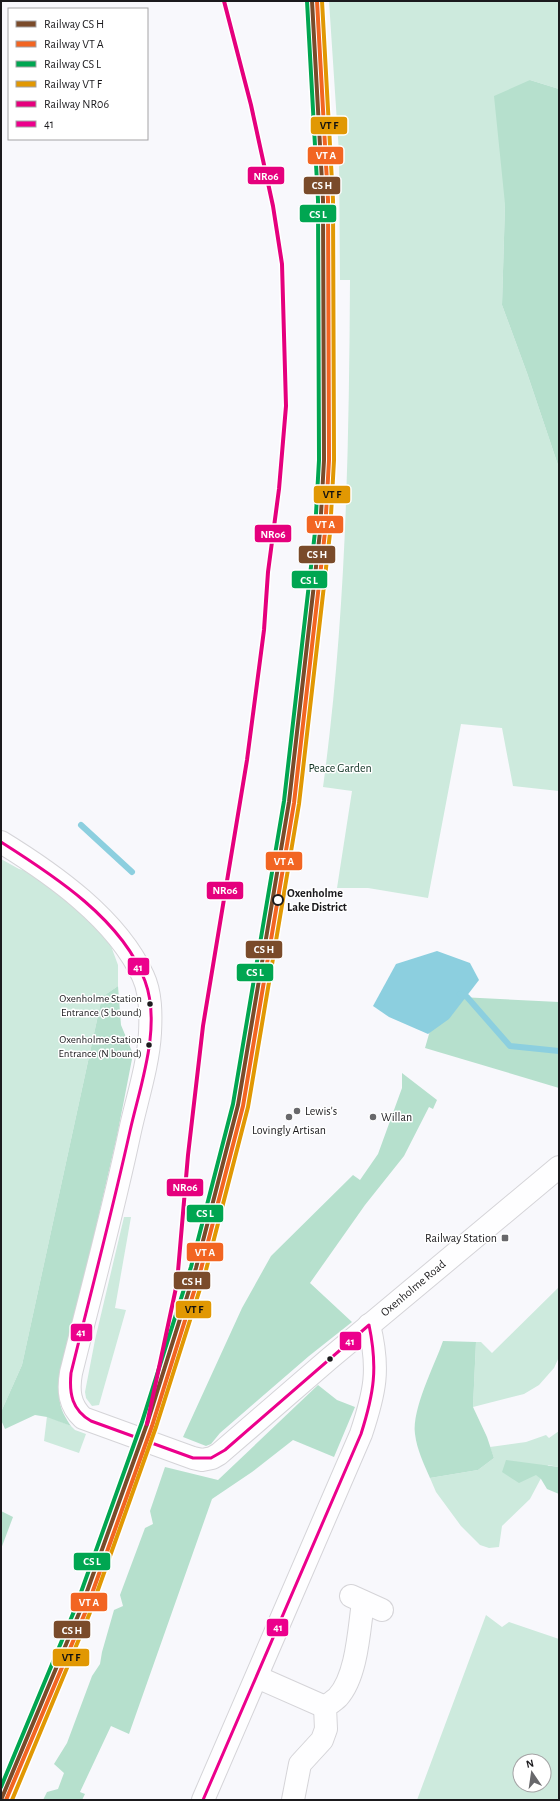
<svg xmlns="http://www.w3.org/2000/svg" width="560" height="1801" font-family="'Alegreya Sans',sans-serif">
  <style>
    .green { fill: #cdeadd; fill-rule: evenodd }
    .forest { fill: #b6e0cd }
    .water { fill: #8ccfdf }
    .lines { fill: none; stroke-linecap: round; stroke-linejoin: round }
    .stream { stroke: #8ccfdf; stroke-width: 6 }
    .minor-casing { stroke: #d5d4d8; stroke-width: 24 }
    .major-casing { stroke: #d5d4d8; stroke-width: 24 }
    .minor { stroke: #fefeff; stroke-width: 22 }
    .major { stroke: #fefeff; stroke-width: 22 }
    .bus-1-casing { stroke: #fff; stroke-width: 6 }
    .bus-1 { stroke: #ec008c; stroke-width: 3 }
    .rail-1-casing { stroke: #fff; stroke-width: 7 }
    .rail-2-casing { stroke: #fff; stroke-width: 7 }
    .rail-3-casing { stroke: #fff; stroke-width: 7 }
    .rail-4-casing { stroke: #fff; stroke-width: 7 }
    .rail-5-casing { stroke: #fff; stroke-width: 7 }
    .rail-1 { stroke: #7a4b2a; stroke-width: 4 }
    .rail-2 { stroke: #f26522; stroke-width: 4 }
    .rail-3 { stroke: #00a651; stroke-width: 4 }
    .rail-4 { stroke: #e19803; stroke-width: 4 }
    .rail-5 { stroke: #e5007d; stroke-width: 4 }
    .stop-dot { fill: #fff; stroke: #1b1a1d; stroke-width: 2 }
    .bus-dot { fill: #1b1a1d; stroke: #fff; stroke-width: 1.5 }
    .poi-dot { fill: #68686b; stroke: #fff; stroke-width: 1.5 }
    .labels { text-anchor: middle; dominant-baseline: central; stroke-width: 3; stroke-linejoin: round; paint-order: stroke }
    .bus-label { font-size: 11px; fill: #1b1a1d; stroke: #fff; text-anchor: end }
    .park-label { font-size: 12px; fill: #0e3122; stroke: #fff }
    .stop-label { font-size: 12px; font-weight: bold; fill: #1b1a1d; stroke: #fff; text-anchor: start }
    .poi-label { font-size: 12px; fill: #1b1a1d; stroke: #fff; text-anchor: start }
    .street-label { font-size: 12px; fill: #1b1a1d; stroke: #fff }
    .line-badge { stroke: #fff; stroke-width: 1.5 }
    .badge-label { font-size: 11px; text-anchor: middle; font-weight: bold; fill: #fff }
    .pale-badge-label { font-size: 11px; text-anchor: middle; font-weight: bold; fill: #111 }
  </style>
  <rect width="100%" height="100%" fill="#f8f8fc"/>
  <g class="green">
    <path d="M329 1H559V89L530 80 505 204 502 305 527 373 559 468V791L513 786 502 728 461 724 428 898 368 888H337L352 791 323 787C346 619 349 450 350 280H340L339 153Z"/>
    <polygon points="1,859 19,869 35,873 95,923 111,946 118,965 118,986 102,997 22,1365 1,1412"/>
    <polygon points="124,1217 131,1217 115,1308 126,1310 99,1405 92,1406 86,1398 85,1392 95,1340"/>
    <polygon points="559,1287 559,1357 554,1368 539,1385 524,1394 473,1407 476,1342 481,1342 492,1353"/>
    <polygon points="47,1416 71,1426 75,1430 86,1434 79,1453 44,1441"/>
    <polygon points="559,1431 559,1467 548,1465 530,1499 502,1526 499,1547 489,1548 480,1545 461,1526 436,1492 430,1478 478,1470 494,1458 490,1447 526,1442 546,1435 549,1438"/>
    <path d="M486 1615 502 1627 509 1622 559 1639V1800H417ZM520 1761H544V1785H520Z"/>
  </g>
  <g class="forest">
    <polygon points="530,80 559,89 559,468 527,373 502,305 505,204 494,96"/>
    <path d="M118 986 121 1025 133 1054 117 1136 59 1387C59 1405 61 1411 71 1426L47 1417 35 1415 5 1429 1 1420V1412L22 1365 102 997Z"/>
    <polygon points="440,996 559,1002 559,1088 425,1048"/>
    <polygon points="402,1073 437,1100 433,1109 429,1107 404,1156 365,1205 310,1283 352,1322 309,1356 220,1433 211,1444 206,1446 183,1437 242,1308 271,1256 353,1175 360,1180 378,1154 402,1088"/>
    <path d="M443 1341 476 1342 473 1407 487 1437 494 1458 478 1470 430 1478C424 1464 417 1450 415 1434 412 1408 434 1367 443 1341Z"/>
    <polygon points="318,1385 337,1400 355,1407 334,1457 293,1440 252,1472 212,1499 129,1734 111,1726 80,1792 85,1794 82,1800 43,1800 47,1792 58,1789 64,1773 54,1764 67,1743 92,1676 100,1664 102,1652 114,1610 123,1606 120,1595 145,1528 153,1524 150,1511 165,1467 218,1480"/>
    <polygon points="506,1460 559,1467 559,1494 547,1489 541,1479 536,1475 519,1483 502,1472"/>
    <polygon points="1,1511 13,1517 1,1549"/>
  </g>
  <polygon class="water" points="437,951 470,963 479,980 449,1019 428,1034 389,1017 373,1006 396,964"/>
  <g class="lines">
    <g class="stream">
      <polyline points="81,825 132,872"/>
      <polyline points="460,994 467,997 510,1046 559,1051"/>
    </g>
    <defs>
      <g id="minor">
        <polyline points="351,1596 382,1610"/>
        <polyline points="257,1677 325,1707"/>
        <path d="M203 1800 361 1434C375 1392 380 1369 369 1325"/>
        <path d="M293 1800 300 1764 322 1740 326 1729 325 1707C329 1704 334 1701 338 1697 357 1676 359 1630 363 1602"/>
      </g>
      <path id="major" d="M1 842C53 874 117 919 143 976 151 993 151 1014 150 1033 148 1066 137 1099 130 1131 113 1212 91 1292 71 1373 68 1390 69 1405 83 1418L193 1458 202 1460 212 1458 219 1454 329 1359 559 1167"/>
    </defs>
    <use href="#minor" class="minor-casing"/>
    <use href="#major" class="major-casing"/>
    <use href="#minor" class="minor"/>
    <use href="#major" class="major"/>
    <defs>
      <path id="bus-1" d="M1 842C53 875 123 920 145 981 162 1027 140 1086 130 1131 112 1212 91 1292 71 1373 69 1394 72 1410 91 1421L193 1458H211L225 1450 369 1325C378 1368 374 1393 361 1434L203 1800"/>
    </defs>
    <use href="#bus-1" class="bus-1-casing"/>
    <use href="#bus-1" class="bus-1"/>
    <defs>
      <polyline id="rail-1" points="1,1800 80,1611 147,1424 196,1268 238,1105 289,802 320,532 324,460 323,200 312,1"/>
      <polyline id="rail-2" points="6,1800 85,1613 152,1426 201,1269 243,1106 294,803 325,532 329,460 328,200 317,1"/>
      <polyline id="rail-3" points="1,1787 75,1609 142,1422 191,1267 233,1104 284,801 315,532 319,460 318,200 307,1"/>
      <polyline id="rail-4" points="12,1800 89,1615 156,1427 206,1270 248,1107 299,804 330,533 334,460 333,200 322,1"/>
      <polyline id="rail-5" points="147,1424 177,1283 188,1155 203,1026 247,760 264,630 268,572 279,489 286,406 282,264 273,206 251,105 224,1"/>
    </defs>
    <use href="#rail-1" class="rail-1-casing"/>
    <use href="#rail-2" class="rail-2-casing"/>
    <use href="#rail-3" class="rail-3-casing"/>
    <use href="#rail-4" class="rail-4-casing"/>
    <use href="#rail-5" class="rail-5-casing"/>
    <use href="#rail-1" class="rail-1"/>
    <use href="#rail-2" class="rail-2"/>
    <use href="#rail-3" class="rail-3"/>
    <use href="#rail-4" class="rail-4"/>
    <use href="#rail-5" class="rail-5"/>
  </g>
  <circle class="stop-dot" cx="278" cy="900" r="5"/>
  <g class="bus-dot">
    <circle cx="150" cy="1004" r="3.5"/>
    <circle cx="149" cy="1045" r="3.5"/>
    <circle cx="330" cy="1359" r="3.5"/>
  </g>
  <g class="poi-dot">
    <circle cx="297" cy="1111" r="4"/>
    <circle cx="289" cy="1117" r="4"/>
    <circle cx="373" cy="1117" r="4"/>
    <rect x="501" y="1234" width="8" height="8" rx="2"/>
  </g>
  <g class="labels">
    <g class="bus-label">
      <text x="142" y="998">Oxenholme Station<tspan x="142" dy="14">Entrance (S bound)</tspan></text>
      <text x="142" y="1039">Oxenholme Station<tspan x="142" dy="14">Entrance (N bound)</tspan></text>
    </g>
    <g class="park-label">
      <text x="340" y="768">Peace Garden</text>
    </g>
    <g class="stop-label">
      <text x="287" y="893">Oxenholme<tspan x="287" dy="14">Lake District</tspan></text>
    </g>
    <g class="poi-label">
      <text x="305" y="1111">Lewis's</text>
      <text x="381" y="1117">Willan</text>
      <text x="289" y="1130" text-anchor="middle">Lovingly Artisan</text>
      <text x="497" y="1238" text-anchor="end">Railway Station</text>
    </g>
    <g class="street-label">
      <text transform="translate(413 1288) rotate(-40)">Oxenholme Road</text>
    </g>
  </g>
  <g class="line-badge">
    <rect x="310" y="116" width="38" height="19" rx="4" fill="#e19803"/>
    <rect x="307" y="146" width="37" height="19" rx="4" fill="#f26522"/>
    <rect x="247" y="166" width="38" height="19" rx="4" fill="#e5007d"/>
    <rect x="303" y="176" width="38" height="19" rx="4" fill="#7a4b2a"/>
    <rect x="299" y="204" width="38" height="19" rx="4" fill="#00a651"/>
    <rect x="313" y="485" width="38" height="19" rx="4" fill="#e19803"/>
    <rect x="306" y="515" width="38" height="19" rx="4" fill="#f26522"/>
    <rect x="254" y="524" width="38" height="19" rx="4" fill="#e5007d"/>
    <rect x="298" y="545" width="38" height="19" rx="4" fill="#7a4b2a"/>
    <rect x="291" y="570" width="37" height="19" rx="4" fill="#00a651"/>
    <rect x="265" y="851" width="38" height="20" rx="4" fill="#f26522"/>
    <rect x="206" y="881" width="38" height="19" rx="4" fill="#e5007d"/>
    <rect x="245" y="940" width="38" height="19" rx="4" fill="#7a4b2a"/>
    <rect x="127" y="957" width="23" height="19" rx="4" fill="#ec008c"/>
    <rect x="236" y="963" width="38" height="19" rx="4" fill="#00a651"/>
    <rect x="166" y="1178" width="38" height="19" rx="4" fill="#e5007d"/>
    <rect x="186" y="1204" width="38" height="19" rx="4" fill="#00a651"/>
    <rect x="186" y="1242" width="38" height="20" rx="4" fill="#f26522"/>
    <rect x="173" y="1271" width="38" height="19" rx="4" fill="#7a4b2a"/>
    <rect x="175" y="1300" width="37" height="19" rx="4" fill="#e19803"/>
    <rect x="70" y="1323" width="23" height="19" rx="4" fill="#ec008c"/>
    <rect x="339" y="1331" width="23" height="20" rx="4" fill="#ec008c"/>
    <rect x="73" y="1552" width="38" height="19" rx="4" fill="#00a651"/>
    <rect x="70" y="1592" width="38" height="20" rx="4" fill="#f26522"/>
    <rect x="266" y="1618" width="23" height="19" rx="4" fill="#ec008c"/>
    <rect x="53" y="1620" width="38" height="19" rx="4" fill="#7a4b2a"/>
    <rect x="52" y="1648" width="38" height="19" rx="4" fill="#e19803"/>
  </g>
  <g class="badge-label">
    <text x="326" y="159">VT A</text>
    <text x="266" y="180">NR06</text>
    <text x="322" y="189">CS H</text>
    <text x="318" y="218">CS L</text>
    <text x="325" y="528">VT A</text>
    <text x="273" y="538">NR06</text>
    <text x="317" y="558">CS H</text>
    <text x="309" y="584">CS L</text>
    <text x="284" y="865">VT A</text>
    <text x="225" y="894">NR06</text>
    <text x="264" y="953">CS H</text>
    <text x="138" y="971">41</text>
    <text x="255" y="976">CS L</text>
    <text x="185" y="1191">NR06</text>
    <text x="205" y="1217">CS L</text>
    <text x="205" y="1256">VT A</text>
    <text x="192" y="1285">CS H</text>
    <text x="81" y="1336">41</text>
    <text x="350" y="1345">41</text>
    <text x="92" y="1565">CS L</text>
    <text x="89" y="1606">VT A</text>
    <text x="278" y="1631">41</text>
    <text x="72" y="1634">CS H</text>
  </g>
  <g class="pale-badge-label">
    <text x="329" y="129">VT F</text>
    <text x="332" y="498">VT F</text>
    <text x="194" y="1313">VT F</text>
    <text x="71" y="1661">VT F</text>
  </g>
  <rect width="560" height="1801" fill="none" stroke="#1b1a1d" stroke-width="4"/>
  <rect x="8" y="8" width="140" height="132" fill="#ffffff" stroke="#a4a3a5"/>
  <rect x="16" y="21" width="20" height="6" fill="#7a4b2a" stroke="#a4a3a5"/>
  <text x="44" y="28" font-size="12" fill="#1b1a1d">Railway CS H</text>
  <rect x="16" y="41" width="20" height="6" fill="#f26522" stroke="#a4a3a5"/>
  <text x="44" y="48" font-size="12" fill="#1b1a1d">Railway VT A</text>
  <rect x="16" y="61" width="20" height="6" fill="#00a651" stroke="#a4a3a5"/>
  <text x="44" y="68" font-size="12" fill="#1b1a1d">Railway CS L</text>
  <rect x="16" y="81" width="20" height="6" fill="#e19803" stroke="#a4a3a5"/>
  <text x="44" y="88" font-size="12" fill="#1b1a1d">Railway VT F</text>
  <rect x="16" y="101" width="20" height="6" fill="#e5007d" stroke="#a4a3a5"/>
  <text x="44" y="108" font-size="12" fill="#1b1a1d">Railway NR06</text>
  <rect x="16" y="121" width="20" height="6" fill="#ec008c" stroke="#a4a3a5"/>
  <text x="44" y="128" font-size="12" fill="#1b1a1d">41</text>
  <g transform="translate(532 1773) rotate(347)"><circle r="19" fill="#ffffff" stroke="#a4a3a5"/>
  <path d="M0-3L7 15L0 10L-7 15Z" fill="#68686b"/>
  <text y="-6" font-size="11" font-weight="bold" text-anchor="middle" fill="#1b1a1d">N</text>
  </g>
</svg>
